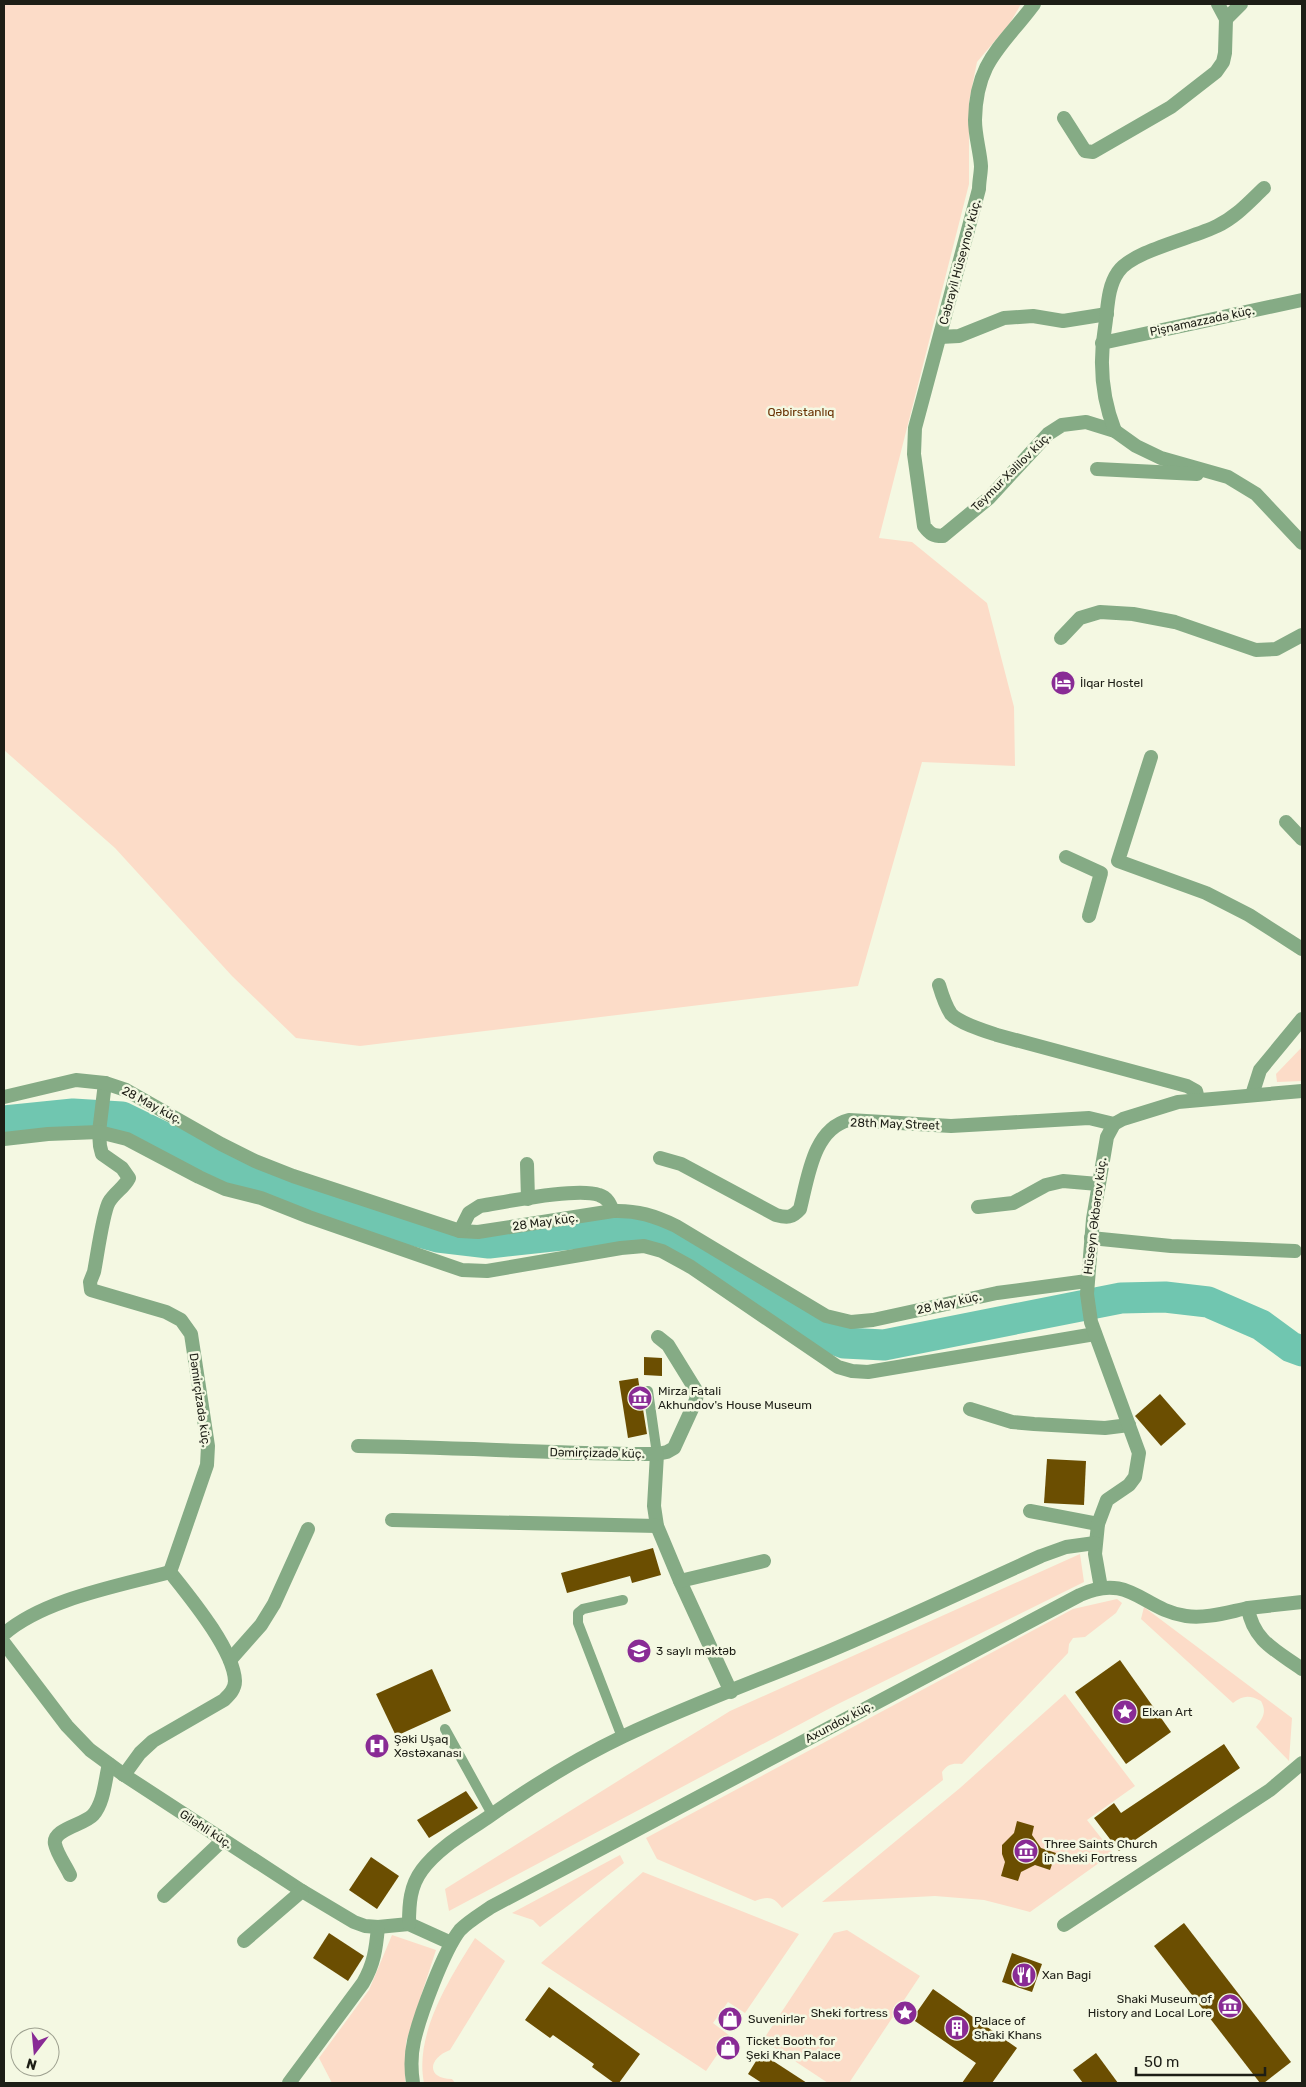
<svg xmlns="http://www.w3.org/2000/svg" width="1306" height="2087" font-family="Rubik,sans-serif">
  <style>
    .green { fill: #fcdcc8 }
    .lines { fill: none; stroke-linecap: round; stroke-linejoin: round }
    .river { stroke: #70c6b0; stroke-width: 31 }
    .building { fill: #6b4e01 }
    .service { stroke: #85ab85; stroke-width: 10 }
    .pedestrian { stroke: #85ab85; stroke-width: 14 }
    .minor { stroke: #85ab85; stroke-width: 14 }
    .tertiary { stroke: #85ab85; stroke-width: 14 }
    .labels { text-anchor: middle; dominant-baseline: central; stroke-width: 5; stroke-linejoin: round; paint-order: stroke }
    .street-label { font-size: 12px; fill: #1d1e16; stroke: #f4f8e2 }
    .park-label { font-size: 12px; fill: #673000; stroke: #f4f8e2 }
    .poi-label { font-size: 12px; fill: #1d1e16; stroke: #f4f8e2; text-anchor: start }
  </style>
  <rect width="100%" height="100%" fill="#f4f8e2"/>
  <g class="green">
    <polygon points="4,4 1021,4 1010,23 977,62 969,102 969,184 879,538 912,542 987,603 1014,707 1015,766 922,762 858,986 360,1046 296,1038 232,976 115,848 4,750"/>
    <polygon points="1302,1047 1302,1081 1277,1082 1276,1074"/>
    <polygon points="1080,1554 1084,1582 836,1705 449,1911 445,1889 730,1711"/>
    <path d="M1117 1599 1122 1603 1116 1613 1085 1637 1073 1638 1069 1644 1068 1653 962 1764C952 1763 948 1764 942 1772L943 1780 782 1908C774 1897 768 1896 755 1901L657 1859 646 1838 1073 1609Z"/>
    <path d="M1144 1607 1292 1718 1289 1761 1256 1727C1263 1718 1267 1712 1261 1701 1250 1695 1243 1695 1233 1703L1141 1619Z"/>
    <polygon points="1065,1694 1135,1786 1087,1820 1113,1853 1030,1912 984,1900 935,1896 822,1902 960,1788"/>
    <polygon points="620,1855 624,1863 540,1927 533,1920 512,1913"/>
    <polygon points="643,1872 799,1934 745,2013 728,2002 713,2023 730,2036 706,2071 541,1963"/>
    <polygon points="847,1930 920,1976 849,2083 828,2083 763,2040 834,1933"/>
    <polygon points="392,1935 436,1950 406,2042 405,2083 332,2083 319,2058 369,1990"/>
    <path d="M475 1938 505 1961 450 2050C428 2058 426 2079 452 2079L455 2083H424C414 2034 450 1978 475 1938Z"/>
  </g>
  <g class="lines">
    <polyline class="river" points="4,1121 73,1114 122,1117 208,1159 281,1189 372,1219 438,1237 489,1243 571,1234 639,1230 689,1248 821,1334 844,1343 884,1345 1121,1298 1165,1297 1208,1302 1261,1325 1291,1347 1302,1351"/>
  </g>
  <g class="building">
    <polygon points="644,1357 662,1358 662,1376 644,1375"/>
    <polygon points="638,1378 647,1434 628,1438 619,1381"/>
    <polygon points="1160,1394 1186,1424 1161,1446 1135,1416"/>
    <polygon points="1047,1459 1086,1461 1084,1505 1044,1503"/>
    <polygon points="653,1548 661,1575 632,1583 630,1576 567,1593 561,1573"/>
    <polygon points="1120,1660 1171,1732 1126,1764 1075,1692"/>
    <polygon points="432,1669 451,1711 396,1736 376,1694"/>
    <polygon points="1224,1744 1240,1768 1119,1851 1094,1818 1114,1803 1121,1813"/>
    <polygon points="466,1791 478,1808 429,1838 417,1820"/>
    <polygon points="1017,1821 1034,1826 1032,1835 1041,1848 1056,1853 1050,1870 1035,1865 1021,1872 1018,1881 1001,1876 1005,1862 1002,1854 1002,1845 1014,1833"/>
    <polygon points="371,1857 399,1876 377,1909 349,1890"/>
    <polygon points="1184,1923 1291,2062 1264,2083 1260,2083 1154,1946"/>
    <polygon points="329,1933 364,1956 348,1981 313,1958"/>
    <polygon points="1012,1953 1042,1964 1032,1992 1002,1982"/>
    <polygon points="549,1987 640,2054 619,2083 614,2083 592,2067 594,2064 553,2035 550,2038 525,2020"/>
    <polygon points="933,1989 1017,2048 992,2083 962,2083 976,2063 912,2019"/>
    <polygon points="730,2007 742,2015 731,2031 719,2023"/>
    <polygon points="761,2053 807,2083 762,2083 748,2074"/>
    <polygon points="1096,2053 1118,2083 1083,2083 1073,2070"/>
  </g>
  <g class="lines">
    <g class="service">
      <polyline points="648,1391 657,1454"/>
      <polyline points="445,1729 492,1814"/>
      <polyline points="622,1737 578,1623 578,1613 583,1609 623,1600"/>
    </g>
    <polyline class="pedestrian" points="1064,1925 1270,1790 1302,1763"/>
    <g class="minor">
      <path d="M1034 4C1002 47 976 61 975 120 975 136 980 151 981 166 981 173 979 181 979 189L915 428 914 454 924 526C930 534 933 536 943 536L989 498 1048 434 1062 425 1086 422 1115 431 1136 446 1161 458 1228 477 1256 494 1302 543"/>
      <polyline points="1226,19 1241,4"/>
      <polyline points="1064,118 1085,151 1093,152 1171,107 1216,72 1223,62 1225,53 1226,19 1218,4"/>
      <polyline points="940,337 959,336 1004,318 1033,316 1063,321 1107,314"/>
      <polyline points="1102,343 1302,300"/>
      <path d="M1115 431C1102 398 1099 362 1105 327 1108 308 1107 288 1118 272 1132 251 1193 238 1217 226 1236 217 1249 202 1264 188"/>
      <polyline points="1097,469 1197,474"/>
      <polyline points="1061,638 1080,618 1100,612 1133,614 1175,622 1256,650 1276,649 1302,635"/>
      <polyline points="1151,757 1118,861 1206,893 1249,915 1302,949"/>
      <polyline points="1286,822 1302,839"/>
      <polyline points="1066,857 1101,873 1089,916"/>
      <path d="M939 985C942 995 945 1005 951 1014 959 1023 985 1031 997 1035L1187 1086 1196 1091 1198 1099"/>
      <path d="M105 1083 99 1132 100 1146 102 1154 122 1168 129 1178C124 1188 115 1192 109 1202 103 1212 97 1257 94 1272L90 1282 91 1290 166 1312 181 1320 191 1334 208 1446 207 1465 170 1572C189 1596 234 1650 235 1681 235 1689 230 1694 224 1700L153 1741 140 1753 124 1775"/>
      <polyline points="1252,1095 1260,1070 1302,1019"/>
      <path d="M4 1097 76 1080 105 1083 126 1090 221 1144 255 1161 293 1176 460 1231 478 1232 613 1211C637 1210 655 1216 676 1226L826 1316 851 1322 873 1320 997 1293 1087 1281"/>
      <polyline points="4,1139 48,1134 99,1132 127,1139 199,1177 225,1189 261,1198 309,1217 462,1270 487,1271 621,1248 644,1246 662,1251 691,1267 838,1367 852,1371 868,1372 1095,1334"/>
      <path d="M660 1158 681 1164 776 1215C787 1218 792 1218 800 1209 808 1178 813 1129 849 1120L951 1126 1089 1118 1114 1124"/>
      <polyline points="527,1164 528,1199"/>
      <polyline points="978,1207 1013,1203 1046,1185 1063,1181 1098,1184"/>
      <path d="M460 1231 469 1213 480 1206C506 1202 577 1187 599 1195 608 1198 610 1204 613 1211"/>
      <polyline points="1091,1238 1171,1246 1295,1251"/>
      <polyline points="658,1337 668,1345 697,1392 696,1400 674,1448 667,1452 657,1454 654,1506 657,1526 680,1581 731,1692"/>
      <polyline points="970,1409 1012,1422 1034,1424 1105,1428 1129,1425"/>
      <path d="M358 1446C458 1447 557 1454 657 1454"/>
      <polyline points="1030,1511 1098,1524"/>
      <polyline points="392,1520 657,1526"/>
      <polyline points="680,1581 764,1561"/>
      <polyline points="1101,1588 1095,1554 1098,1524 1107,1500 1129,1485 1135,1477 1139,1453 1091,1322 1087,1294 1093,1219 1107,1137 1114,1124 1123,1119 1178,1102 1302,1091"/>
      <path d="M4 1634C44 1599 119 1586 170 1572"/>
      <polyline points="4,1643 67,1726 90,1750 124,1775 302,1891 354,1922 365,1926 378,1927 409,1924 451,1943"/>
      <polyline points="230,1660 261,1625 274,1604 308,1529"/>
      <path d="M70 1875C66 1866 57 1854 55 1844 52 1829 84 1825 93 1815 104 1803 105 1780 109 1764"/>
      <polyline points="164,1896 223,1840"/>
      <path d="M409 1924C409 1904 410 1886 422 1870 438 1848 465 1833 487 1818 528 1789 578 1758 624 1736 690 1705 759 1680 827 1652 899 1622 970 1588 1041 1556L1066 1547 1095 1543"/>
      <polyline points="244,1941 302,1891"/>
      <path d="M289 2083 363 1983C374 1964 376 1949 378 1927"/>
      <path d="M413 2083C411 2070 411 2054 414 2041 420 2015 444 1950 460 1930 469 1921 481 1914 491 1907L1080 1595C1130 1572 1143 1610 1186 1616 1206 1619 1228 1612 1248 1608 1253 1641 1277 1651 1302 1669"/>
    </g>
    <polyline class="tertiary" points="1248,1608 1302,1602"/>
  </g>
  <defs>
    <symbol id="hotel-disc" viewBox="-11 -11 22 22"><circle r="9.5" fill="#892b95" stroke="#f4f8e2"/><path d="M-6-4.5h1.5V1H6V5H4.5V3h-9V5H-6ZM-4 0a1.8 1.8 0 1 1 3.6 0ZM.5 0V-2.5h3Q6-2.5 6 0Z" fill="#fff"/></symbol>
    <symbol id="museum-disc" viewBox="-11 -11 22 22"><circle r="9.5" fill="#892b95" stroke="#f4f8e2"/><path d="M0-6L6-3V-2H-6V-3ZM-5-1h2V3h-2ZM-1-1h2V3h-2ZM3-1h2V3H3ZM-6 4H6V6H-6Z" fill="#fff"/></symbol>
    <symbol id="school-disc" viewBox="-11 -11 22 22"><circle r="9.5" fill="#892b95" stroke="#f4f8e2"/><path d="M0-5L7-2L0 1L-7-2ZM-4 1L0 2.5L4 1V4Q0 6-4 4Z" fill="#fff"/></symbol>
    <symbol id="sight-disc" viewBox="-11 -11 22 22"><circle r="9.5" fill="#892b95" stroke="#f4f8e2"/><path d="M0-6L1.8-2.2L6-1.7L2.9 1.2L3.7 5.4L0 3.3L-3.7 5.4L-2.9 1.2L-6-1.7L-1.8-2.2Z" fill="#fff"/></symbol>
    <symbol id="hospital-disc" viewBox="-11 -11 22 22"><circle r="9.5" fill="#892b95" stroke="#f4f8e2"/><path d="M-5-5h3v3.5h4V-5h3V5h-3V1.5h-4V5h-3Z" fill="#fff"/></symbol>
    <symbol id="restaurant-disc" viewBox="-11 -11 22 22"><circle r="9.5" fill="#892b95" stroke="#f4f8e2"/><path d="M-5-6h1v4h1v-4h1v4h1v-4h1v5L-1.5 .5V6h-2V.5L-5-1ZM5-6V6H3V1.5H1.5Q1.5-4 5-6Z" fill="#fff"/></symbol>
    <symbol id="shop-disc" viewBox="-11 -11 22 22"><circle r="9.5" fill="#892b95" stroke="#f4f8e2"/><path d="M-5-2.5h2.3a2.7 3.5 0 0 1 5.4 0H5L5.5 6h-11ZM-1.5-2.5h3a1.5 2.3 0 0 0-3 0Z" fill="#fff"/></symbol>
    <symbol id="building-disc" viewBox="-11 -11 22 22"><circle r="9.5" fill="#892b95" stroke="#f4f8e2"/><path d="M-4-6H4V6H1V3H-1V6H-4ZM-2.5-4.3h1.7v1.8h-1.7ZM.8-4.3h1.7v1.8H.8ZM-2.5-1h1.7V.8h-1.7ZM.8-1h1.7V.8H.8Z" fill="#fff"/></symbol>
  </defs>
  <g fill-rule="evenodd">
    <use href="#hotel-disc" x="1049" y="669" width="28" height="28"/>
    <use href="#museum-disc" x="626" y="1384" width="28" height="28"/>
    <use href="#school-disc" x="625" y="1637" width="28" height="28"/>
    <use href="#sight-disc" x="1111" y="1698" width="28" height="28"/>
    <use href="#hospital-disc" x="363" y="1732" width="28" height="28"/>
    <use href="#museum-disc" x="1012" y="1837" width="28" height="28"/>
    <use href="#restaurant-disc" x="1010" y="1961" width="28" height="28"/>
    <use href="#museum-disc" x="1216" y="1992" width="28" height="28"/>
    <use href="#sight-disc" x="891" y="1999" width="28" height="28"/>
    <use href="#shop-disc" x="716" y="2005" width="28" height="28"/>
    <use href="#building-disc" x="943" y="2014" width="28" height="28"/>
    <use href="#shop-disc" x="714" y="2034" width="28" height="28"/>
  </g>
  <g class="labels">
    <g class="street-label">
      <text transform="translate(960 262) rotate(-75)">Cəbrayil Hüseynov küç.</text>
      <text transform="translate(1202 321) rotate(-12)">Pişnamazzadə küç.</text>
      <text transform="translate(1011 472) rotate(-45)">Teymur Xəlilov küç.</text>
      <text transform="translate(152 1105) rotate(28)">28 May küç.</text>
      <text transform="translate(895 1124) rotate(2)">28th May Street</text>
      <text transform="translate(1095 1216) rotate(-83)">Hüseyn Əkbərov küç.</text>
      <text transform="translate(545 1222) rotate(-8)">28 May küç.</text>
      <text transform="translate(949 1303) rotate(-13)">28 May küç.</text>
      <text transform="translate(200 1400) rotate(82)">Dəmirçizadə küç.</text>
      <text transform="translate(597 1453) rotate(1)">Dəmirçizadə küç.</text>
      <text transform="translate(839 1722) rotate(-28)">Axundov küç.</text>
      <text transform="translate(206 1829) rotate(33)">Giləhli küç.</text>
    </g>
    <g class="park-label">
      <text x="801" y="412">Qəbirstanlıq</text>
    </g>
    <g class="poi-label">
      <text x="1080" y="683">İlqar Hostel</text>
      <text x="658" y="1391">Mirza Fatali<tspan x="658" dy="14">Akhundov's House Museum</tspan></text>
      <text x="656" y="1651">3 saylı məktəb</text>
      <text x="1142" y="1712">Elxan Art</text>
      <text x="394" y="1739">Şəki Uşaq<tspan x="394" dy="14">Xəstəxanası</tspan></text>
      <text x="1044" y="1844">Three Saints Church<tspan x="1044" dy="14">in Sheki Fortress</tspan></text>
      <text x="1042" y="1975">Xan Bagi</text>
      <text x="1212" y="1999" text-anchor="end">Shaki Museum of<tspan x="1212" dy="14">History and Local Lore</tspan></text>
      <text x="888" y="2013" text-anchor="end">Sheki fortress</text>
      <text x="748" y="2019">Suvenirlər</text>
      <text x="974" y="2021">Palace of<tspan x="974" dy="14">Shaki Khans</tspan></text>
      <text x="746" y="2041">Ticket Booth for<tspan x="746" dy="14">Şeki Khan Palace</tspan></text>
    </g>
  </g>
  <rect width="1306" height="2087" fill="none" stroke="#1d1e16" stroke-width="10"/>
  <g transform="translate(35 2052) rotate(196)"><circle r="24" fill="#f4f8e2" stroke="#9ea190"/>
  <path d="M0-4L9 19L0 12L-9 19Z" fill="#892b95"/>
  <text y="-8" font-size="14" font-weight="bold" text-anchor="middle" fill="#1d1e16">N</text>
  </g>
  <path d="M1136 2067v8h129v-8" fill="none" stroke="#1d1e16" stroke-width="2.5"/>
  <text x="1144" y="2067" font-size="15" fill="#1d1e16" stroke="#f4f8e2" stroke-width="4" paint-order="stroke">50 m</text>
</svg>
